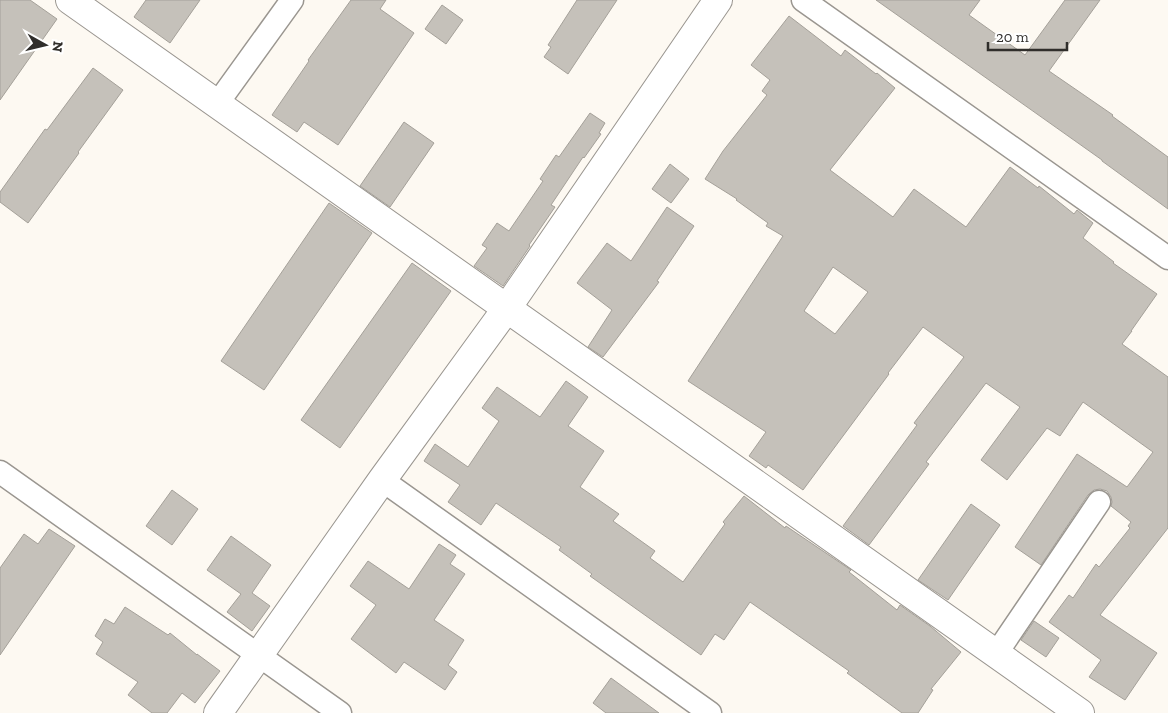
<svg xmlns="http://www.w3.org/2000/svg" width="1168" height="713" font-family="'Zilla Slab',serif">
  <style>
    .building { fill: #c5c1ba; stroke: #a4a099; fill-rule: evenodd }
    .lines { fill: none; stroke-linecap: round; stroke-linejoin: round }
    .street-casing { stroke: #9a9690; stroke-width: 25 }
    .secondary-casing { stroke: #9a9690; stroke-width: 30 }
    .street { stroke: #fff; stroke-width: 22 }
    .secondary { stroke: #fff; stroke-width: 28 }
  </style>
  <rect width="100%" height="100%" fill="#fdf9f2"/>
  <g class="building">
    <polygon points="0,0 30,0 57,19 0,100"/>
    <polygon points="146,0 200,0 170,43 134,17"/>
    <polygon points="351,0 386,0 380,9 414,33 338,145 304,122 297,132 272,115 309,61 308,60"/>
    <polygon points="577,0 617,0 568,74 544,57 551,47 548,45"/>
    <polygon points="876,0 980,0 969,15 1025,55 1065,0 1100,0 1049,71 1113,115 1112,116 1168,157 1168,209 1102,161 1102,160"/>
    <polygon points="442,5 463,20 446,44 425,29"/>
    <path d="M789 16 841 56 845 50 876 74 877 73 895 88 830 170 893 217 914 189 966 227 1010 167 1038 188 1039 186 1074 214 1077 210 1093 223 1083 238 1114 262 1113 263 1157 294 1131 331H1132L1122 344 1168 377V528L1100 615 1157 653 1125 700 1089 677 1101 660 1049 622 1069 595 1073 598 1096 564 1099 567 1130 528 1128 526 1131 522 1111 506 1112 502 1111 497 1107 491 1100 489 1094 490 1088 495 1041 565 1015 547 1077 454 1127 487 1153 452 1083 402 1060 436 1047 428 1007 480 981 460 1020 407 986 383 926 462 929 464 869 545 843 526 917 425 914 423 964 357 923 327 888 373 889 374 803 490 768 465 766 468 749 456 766 432 688 381 783 236 766 226 768 223 736 200 737 199 705 179 723 151 767 95 762 91 770 80 751 65ZM833 267 868 292 835 334 804 311Z"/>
    <polygon points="93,68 123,90 78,152 79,153 28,223 0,202 0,192 45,129 47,130"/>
    <polygon points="590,113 605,123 599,133 601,134 584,158 583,157 551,205 555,207 529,245 530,246 503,286 474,266 487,248 482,245 497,223 509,231 543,181 540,179 556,155 559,157"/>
    <polygon points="404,122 434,143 390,207 360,186"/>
    <polygon points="670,164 689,179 671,203 652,189"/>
    <polygon points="329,203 372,233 264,390 221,361"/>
    <polygon points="667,207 694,226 657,281 659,282 603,357 588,347 612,310 577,283 607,243 631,261"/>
    <polygon points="412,263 451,291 340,448 301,420"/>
    <polygon points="566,381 588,397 568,426 604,451 580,487 619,514 613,521 655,551 650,558 683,582 725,524 723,522 744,496 785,528 786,526 851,570 849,572 897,610 900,605 930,626 961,652 931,689 933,690 918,713 902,713 847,673 849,671 750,602 724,640 715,634 701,655 590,576 592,574 559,550 561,547 496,503 481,525 448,502 460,485 424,461 435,444 468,467 499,421 482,408 497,387 540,417"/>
    <polygon points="172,490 198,509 172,545 146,526"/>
    <polygon points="971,504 1000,525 948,600 918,580"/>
    <polygon points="49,529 75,546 0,655 0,568 24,534 38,544"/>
    <polygon points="231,536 271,565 252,593 270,606 252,631 227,612 241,594 207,570"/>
    <polygon points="439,544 456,555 450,564 465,574 434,620 464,640 448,665 457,672 445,690 404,662 396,673 351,639 376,605 350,586 368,561 409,589"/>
    <polygon points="125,607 168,635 170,633 197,655 197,654 220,671 195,703 182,693 167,713 152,713 128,695 138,682 96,654 103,642 95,636 105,619 114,624"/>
    <polygon points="1034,621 1059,638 1046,657 1021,640"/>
    <polygon points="611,678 659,713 606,713 593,703"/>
  </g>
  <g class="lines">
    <defs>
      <g id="street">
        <polyline points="803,0 1168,258"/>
        <polyline points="217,104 292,0"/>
        <polyline points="0,472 340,713"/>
        <polyline points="382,480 710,713"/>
        <polyline points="996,654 1099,502"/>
      </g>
      <g id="secondary">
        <polyline points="70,0 1080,713"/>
        <polyline points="218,713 382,480 507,308 718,0"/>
      </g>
    </defs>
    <use href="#street" class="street-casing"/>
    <use href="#secondary" class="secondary-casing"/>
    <use href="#street" class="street"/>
    <use href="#secondary" class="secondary"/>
  </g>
  <g transform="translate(45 45) rotate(98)" stroke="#ffffff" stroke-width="4" paint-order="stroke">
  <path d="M0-4L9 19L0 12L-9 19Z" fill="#302e2b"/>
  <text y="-8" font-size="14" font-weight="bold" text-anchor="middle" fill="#302e2b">N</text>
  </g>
  <path d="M988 42v8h79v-8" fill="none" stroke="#302e2b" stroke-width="2.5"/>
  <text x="996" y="42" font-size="15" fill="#302e2b" stroke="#ffffff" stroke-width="4" paint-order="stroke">20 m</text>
</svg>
